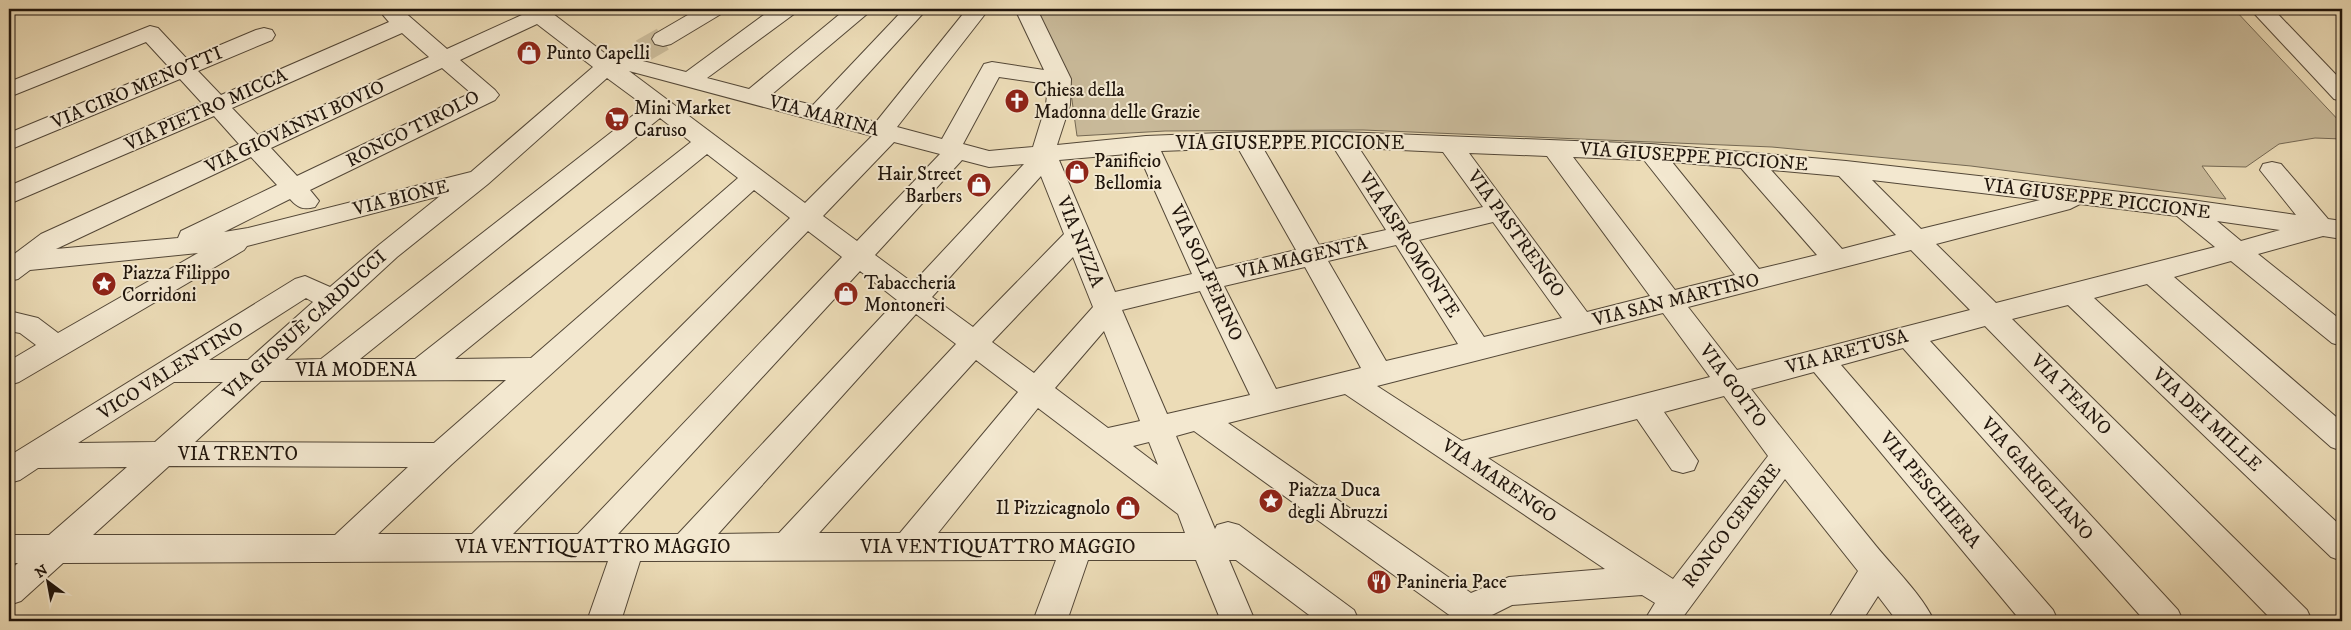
<svg xmlns="http://www.w3.org/2000/svg" width="2351" height="630" font-family="'IM FELL DW Pica',serif">
  <style>
    .green { fill: #c9ba9a; stroke: #746853 }
    .lines { fill: none; stroke-linecap: round; stroke-linejoin: round }
    .minor-tunnel { stroke: #cdbe9d; stroke-width: 24; stroke-dasharray: 24 12; stroke-linecap: butt }
    .minor-casing { stroke: #534737; stroke-width: 2 }
    .minor { fill: #f3e8d0; fill-rule: evenodd }
    .labels { text-anchor: middle; dominant-baseline: central; stroke-width: 4; stroke-linejoin: round; paint-order: stroke }
    .poi-label { font-size: 19px; fill: #20150c; stroke: #f3e8d0; text-anchor: start }
    .street-label { font-size: 19px; fill: #20150c; stroke: #f3e8d0 }
  </style>
  <rect width="100%" height="100%" fill="#ecdcb7"/>
  <filter id="stains"><feTurbulence type="fractalNoise" baseFrequency=".004" numOctaves="4"/><feColorMatrix values="0 0 0 0 .2 0 0 0 0 .09 0 0 0 0 .02 0 0 0 .5 -.17"/></filter>
  <radialGradient id="worn" r=".72"><stop offset=".6" stop-color="#630" stop-opacity="0"/><stop offset="1" stop-color="#630" stop-opacity=".3"/></radialGradient>
  <polygon class="green" points="1056,9 2234,9 2342,124 2342,139 2315,138 2279,144 2246,167 2202,166 2226,199 1971,166 1772,147 1363,130 1165,131 1077,136 1071,93 1060,60 1037,13"/>
  <g class="lines">
    <polyline class="minor-tunnel" points="642,51 663,39"/>
    <defs>
      <g id="minor">
        <path d="M393 9 402 10 447 49 524 14 520 9 548 10 611 58 623 56 686 72 772 9H797L794 14 707 78 749 89 846 9H870L867 14 771 95 813 105 904 9H927L834 111 876 122 967 9H989L897 127 942 139 984 64 992 62 1044 70 1015 9H1037L1071 79 1070 105 1057 145 1146 136 1246 132H1341L1651 144 1846 161 2184 199 2296 215 2260 170 2263 164 2272 162 2281 164 2328 219 2342 221V239L2323 236 2258 254 2342 321V346L2332 343 2231 261 2174 277 2342 422V451L2331 447 2147 284 2094 298 2342 527V561L2331 557 2068 305 2012 319 2307 610 2312 621H2273L1985 326 1930 341 2178 610 2183 621H2145L1903 348 1841 365 2053 610 2058 621H2021L1814 372 1751 389C1792 442 1834 494 1876 546 1894 568 1923 596 1934 621H1897L1878 596 1862 621H1827L1858 571 1785 479 1680 621H1644L1655 603 1642 595 1512 605 1486 618V621H1452V617L1194 431 1176 436 1215 529 1217 525 1228 522 1239 525 1354 610 1359 621H1317L1236 560H1229L1255 621H1221L1196 560H1088L1067 621H1033L1056 560 640 561 621 621H587L608 561 63 563 21 601 9 605V571L18 563H9V535H49L127 467 38 468 20 480 9 483V456L295 279 305 276 330 287 379 245 440 196 247 246 244 250 19 382 9 385V361L36 345 20 333 9 331V311L38 318 58 333 198 253 30 270 18 279 9 281V258L41 234 239 144 214 116 9 204V186L202 103 180 79 9 150V133L169 67 146 42 9 97V82L150 26 158 28 187 59 256 30 264 28 272 30 275 35 272 40 198 71 221 95 389 22 383 15 386 10ZM537 24 593 67 471 172 248 228 224 232 290 199C298 208 303 210 315 207L319 201 310 190 495 100 499 95 495 90 460 60ZM402 33 429 57 258 135 232 108ZM442 68 471 93 297 176 271 148ZM629 71 872 136 805 203ZM999 77 1048 84 1046 105 1033 147 989 151 963 144ZM607 78 645 106 321 359 285 360 397 257 488 184ZM660 118 691 142 415 359H360ZM894 142 940 154 857 241 823 216ZM1238 148 1296 250 1216 269 1161 151ZM1263 148H1334L1386 230 1319 245ZM1359 148 1443 152 1483 207 1409 224ZM1138 153 1192 274 1115 292 1059 160ZM1469 153 1547 156 1650 296 1587 312ZM707 154 738 178 531 358 455 359ZM251 157 277 185 181 231 178 238 56 249ZM1573 157 1644 160 1735 275 1675 290ZM962 160 989 167 1024 164 913 283 875 255ZM1672 162 1741 168 1817 255 1759 269ZM1771 170 1839 176 1896 235 1842 249ZM1041 176 1064 234 973 327 932 297ZM1872 180 2040 200 1921 229ZM754 190 790 218 472 534H378L452 464ZM2080 204 2177 216 2215 247 1996 303 1936 244 2070 209ZM2217 221 2280 230 2241 241ZM1493 222 1562 318 1484 337 1419 240ZM808 231 842 257 578 534H513ZM1396 245 1458 344 1386 361 1328 261ZM1911 250 1970 310 1737 370 1688 307ZM1073 257 1093 307 1034 373 992 342ZM1305 267 1361 368 1276 389 1224 286ZM860 271 897 300 678 534H618ZM1200 291 1250 395 1167 414 1122 310ZM306 298 313 302 248 360H209ZM1663 313 1710 377 1462 441 1377 386ZM916 314 956 344 779 533 718 534ZM1104 331 1140 421 1108 428 1055 388ZM976 360 1018 392 900 533H819ZM506 380 434 443 195 442 261 381ZM174 382H223L155 442 78 443ZM1345 394 1605 569 1509 577 1471 593 1228 423ZM1724 396 1768 456 1673 579 1488 458 1637 419 1672 470 1683 473 1694 470 1698 461 1664 412ZM1038 408 1178 514 1185 533H938ZM1149 442 1158 465 1133 446ZM169 466 408 467 335 535H93Z"/>
        <polygon points="698,9 724,9 721,14 671,44 663,46 655,44 652,39 655,34"/>
        <polygon points="2250,9 2273,9 2342,81 2342,101 2334,99"/>
      </g>
    </defs>
    <use href="#minor" class="minor-casing"/>
    <use href="#minor" class="minor"/>
  </g>
  <defs>
    <symbol id="shop-disc" viewBox="-11 -11 22 22"><circle r="9.5" fill="#8f2418" stroke="#f3e8d0"/><path d="M-5-2.5h2.3a2.7 3.5 0 0 1 5.4 0H5L5.5 6h-11ZM-1.5-2.5h3a1.5 2.3 0 0 0-3 0Z" fill="#fff"/></symbol>
    <symbol id="church-disc" viewBox="-11 -11 22 22"><circle r="9.5" fill="#8f2418" stroke="#f3e8d0"/><path d="M-1.2-6h2.4v3.5h3.3v2.4h-3.3V6h-2.4V-.1h-3.3v-2.4h3.3Z" fill="#fff"/></symbol>
    <symbol id="supermarket-disc" viewBox="-11 -11 22 22"><circle r="9.5" fill="#8f2418" stroke="#f3e8d0"/><path d="M-6-5.5h2.5l.6 2H6L4.5 2H-2.5L-4.4-4H-6ZM-1.5 3.2a1.3 1.3 0 1 0 .1 0ZM3 3.2a1.3 1.3 0 1 0 .1 0Z" fill="#fff"/></symbol>
    <symbol id="sight-disc" viewBox="-11 -11 22 22"><circle r="9.5" fill="#8f2418" stroke="#f3e8d0"/><path d="M0-6L1.8-2.2L6-1.7L2.9 1.2L3.7 5.4L0 3.3L-3.7 5.4L-2.9 1.2L-6-1.7L-1.8-2.2Z" fill="#fff"/></symbol>
    <symbol id="restaurant-disc" viewBox="-11 -11 22 22"><circle r="9.5" fill="#8f2418" stroke="#f3e8d0"/><path d="M-5-6h1v4h1v-4h1v4h1v-4h1v5L-1.5 .5V6h-2V.5L-5-1ZM5-6V6H3V1.5H1.5Q1.5-4 5-6Z" fill="#fff"/></symbol>
  </defs>
  <g fill-rule="evenodd">
    <use href="#shop-disc" x="515" y="39" width="28" height="28"/>
    <use href="#church-disc" x="1003" y="87" width="28" height="28"/>
    <use href="#supermarket-disc" x="603" y="105" width="28" height="28"/>
    <use href="#shop-disc" x="1063" y="158" width="28" height="28"/>
    <use href="#shop-disc" x="965" y="171" width="28" height="28"/>
    <use href="#sight-disc" x="90" y="270" width="28" height="28"/>
    <use href="#shop-disc" x="832" y="280" width="28" height="28"/>
    <use href="#sight-disc" x="1257" y="487" width="28" height="28"/>
    <use href="#shop-disc" x="1114" y="494" width="28" height="28"/>
    <use href="#restaurant-disc" x="1365" y="568" width="28" height="28"/>
  </g>
  <g class="labels">
    <g class="poi-label">
      <text x="546" y="53">Punto Capelli</text>
      <text x="1034" y="90">Chiesa della<tspan x="1034" dy="22">Madonna delle Grazie</tspan></text>
      <text x="634" y="108">Mini Market<tspan x="634" dy="22">Caruso</tspan></text>
      <text x="1094" y="161">Panificio<tspan x="1094" dy="22">Bellomia</tspan></text>
      <text x="962" y="174" text-anchor="end">Hair Street<tspan x="962" dy="22">Barbers</tspan></text>
      <text x="122" y="273">Piazza Filippo<tspan x="122" dy="22">Corridoni</tspan></text>
      <text x="864" y="283">Tabaccheria<tspan x="864" dy="22">Montoneri</tspan></text>
      <text x="1288" y="490">Piazza Duca<tspan x="1288" dy="22">degli Abruzzi</tspan></text>
      <text x="1110" y="508" text-anchor="end">Il Pizzicagnolo</text>
      <text x="1396" y="582">Panineria Pace</text>
    </g>
    <g class="street-label">
      <text transform="translate(137 88) rotate(-23)">VIA CIRO MENOTTI</text>
      <text transform="translate(206 110) rotate(-24)">VIA PIETRO MICCA</text>
      <text transform="translate(824 116) rotate(15)">VIA MARINA</text>
      <text transform="translate(295 127) rotate(-25)">VIA GIOVANNI BOVIO</text>
      <text transform="translate(413 129) rotate(-27)">RONCO TIROLO</text>
      <text x="1290" y="143">VIA GIUSEPPE PICCIONE</text>
      <text transform="translate(1694 157) rotate(4)">VIA GIUSEPPE PICCIONE</text>
      <text transform="translate(401 198) rotate(-14)">VIA BIONE</text>
      <text transform="translate(2097 199) rotate(7)">VIA GIUSEPPE PICCIONE</text>
      <text transform="translate(1516 234) rotate(54)">VIA PASTRENGO</text>
      <text transform="translate(1080 242) rotate(68)">VIA NIZZA</text>
      <text transform="translate(1409 245) rotate(57)">VIA ASPROMONTE</text>
      <text transform="translate(1302 258) rotate(-13)">VIA MAGENTA</text>
      <text transform="translate(1206 273) rotate(65)">VIA SOLFERINO</text>
      <text transform="translate(1676 300) rotate(-14)">VIA SAN MARTINO</text>
      <text transform="translate(305 325) rotate(-42)">VIA GIOSUÈ CARDUCCI</text>
      <text transform="translate(1847 352) rotate(-15)">VIA ARETUSA</text>
      <text x="356" y="370">VIA MODENA</text>
      <text transform="translate(171 371) rotate(-32)">VICO VALENTINO</text>
      <text transform="translate(1733 386) rotate(53)">VIA GOITO</text>
      <text transform="translate(2071 395) rotate(45)">VIA TEANO</text>
      <text transform="translate(2207 420) rotate(43)">VIA DEI MILLE</text>
      <text x="238" y="454">VIA TRENTO</text>
      <text transform="translate(2037 479) rotate(48)">VIA GARIGLIANO</text>
      <text transform="translate(1499 481) rotate(34)">VIA MARENGO</text>
      <text transform="translate(1930 490) rotate(50)">VIA PESCHIERA</text>
      <text transform="translate(1732 526) rotate(-53)">RONCO CERERE</text>
      <text x="593" y="547">VIA VENTIQUATTRO MAGGIO</text>
      <text x="998" y="547">VIA VENTIQUATTRO MAGGIO</text>
    </g>
  </g>
  <rect width="2351" height="630" fill="none" stroke="#ecdcb7" stroke-width="30"/>
  <rect x="10" y="10" width="2331" height="610" fill="none" stroke="#20150c" stroke-width="2.5"/>
  <rect x="15" y="15" width="2321" height="600" fill="none" stroke="#20150c"/>
  <g transform="translate(48 582) rotate(328)" stroke="#f3e8d0" stroke-width="4" paint-order="stroke">
  <path d="M0-4L9 19L0 12L-9 19Z" fill="#20150c"/>
  <text y="-8" font-size="14" font-weight="bold" text-anchor="middle" fill="#20150c">N</text>
  </g>
  <rect width="100%" height="100%" filter="url(#stains)"/>
  <rect width="100%" height="100%" fill="url(#worn)"/>
</svg>
